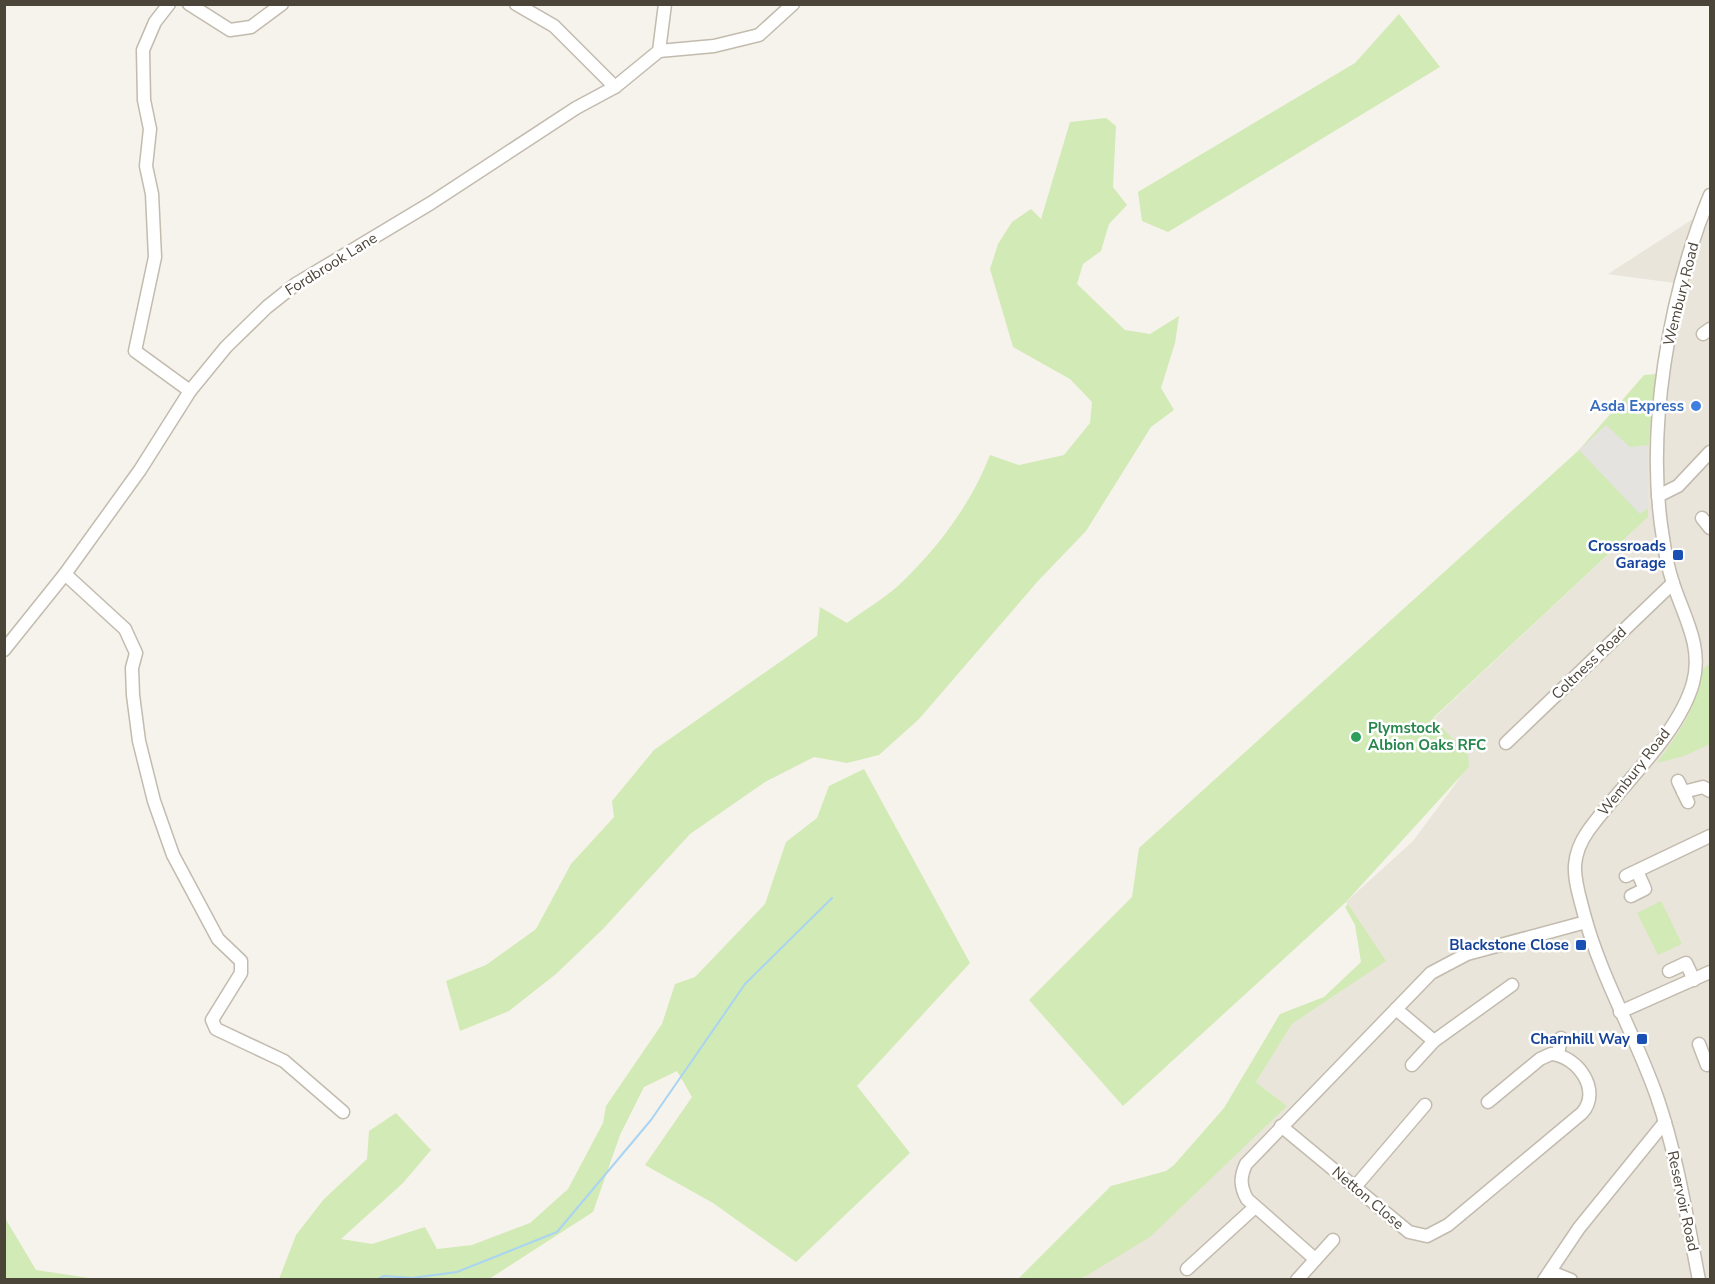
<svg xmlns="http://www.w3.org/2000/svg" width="1715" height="1284" font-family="'Nunito Sans',sans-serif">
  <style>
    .residential { fill: #eae5da }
    .green { fill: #d2eab5 }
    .parking { fill: #e5e3e0 }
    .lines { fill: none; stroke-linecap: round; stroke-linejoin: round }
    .stream { stroke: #a9d4f2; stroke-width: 2 }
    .minor-casing { stroke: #c2bbae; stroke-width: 15 }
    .minor { stroke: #fff; stroke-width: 12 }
    .shop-dot { fill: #3f7fe0; stroke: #fff; stroke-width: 2 }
    .transit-dot { fill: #1a4fb4; stroke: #fff; stroke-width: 2 }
    .leisure-dot { fill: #2e9e5b; stroke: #fff; stroke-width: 2 }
    .labels { text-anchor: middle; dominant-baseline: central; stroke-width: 5; stroke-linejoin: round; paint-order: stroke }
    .street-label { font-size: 15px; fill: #4b4439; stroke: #fff }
    .shop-label { font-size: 15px; font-weight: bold; fill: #366cbe; stroke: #fff; text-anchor: end }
    .transit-label { font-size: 15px; font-weight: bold; fill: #164399; stroke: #fff; text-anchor: end }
    .leisure-label { font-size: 15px; font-weight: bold; fill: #27864d; stroke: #fff; text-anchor: start }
  </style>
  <rect width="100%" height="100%" fill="#f6f3ec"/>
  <polygon class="residential" points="1710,211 1710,1279 1081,1280 1287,1106 1256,1082 1292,1024 1385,961 1346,902 1413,841 1468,767 1433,719 1648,517 1648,445 1658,359 1674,283 1608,274 1696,217"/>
  <g class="green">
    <polygon points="1399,14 1440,67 1168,232 1142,221 1138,192 1355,63"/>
    <path d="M1106 118 1116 126 1113 187 1127 205 1109 224 1101 251 1083 264 1077 284 1125 330 1150 334 1179 316 1175 343 1161 388 1174 410 1151 427 1086 531 1038 581 919 719 879 755 847 763 814 757 765 782 690 834 603 929 556 974 509 1011 460 1031 446 981 486 965 536 929 571 864 614 817 612 801 654 750 817 636 820 607 847 623C864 610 884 599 900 584 938 548 971 504 990 455L1019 465 1064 455 1090 423 1092 402 1070 379 1013 347 990 269 998 244 1012 222 1031 209 1041 219 1070 122Z"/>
    <polygon points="1656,374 1648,449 1648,517 1433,718 1468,755 1469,767 1346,902 1123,1106 1029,1000 1132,897 1139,848 1579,450 1644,375"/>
    <path d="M1710 664V744L1684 756 1657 763C1680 731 1696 710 1702 670Z"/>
    <polygon points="864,769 970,963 857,1086 910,1153 796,1262 713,1203 645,1165 692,1097 677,1071 644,1087 620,1135 593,1212 489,1279 279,1279 296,1235 324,1199 367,1159 369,1131 396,1113 431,1150 403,1183 341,1239 372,1244 425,1227 437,1249 472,1245 530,1223 568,1189 603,1123 606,1106 662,1024 675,984 695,977 765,904 786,842 817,818 829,786"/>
    <polygon points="1661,901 1682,944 1658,955 1637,913"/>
    <polygon points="1348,904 1386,961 1292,1024 1256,1082 1287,1106 1150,1237 1081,1279 1018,1279 1111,1186 1166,1171 1174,1165 1224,1108 1280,1014 1324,997 1361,962 1355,925 1345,907"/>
    <polygon points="5,1218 36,1270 96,1279 5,1279"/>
  </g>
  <polygon class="parking" points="1606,425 1630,447 1648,445 1648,508 1640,514 1579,450"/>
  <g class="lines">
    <g class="stream">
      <polyline points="316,1280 320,1280"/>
      <polyline points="376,1280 384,1276 412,1278 457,1272 557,1232 651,1120 745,984 832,898"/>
    </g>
    <defs>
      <g id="minor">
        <polyline points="169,4 155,22 143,50 144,100 150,129 146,166 152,194 155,257 135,351 190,391"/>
        <polyline points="189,4 230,30 251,27 282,4"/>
        <polyline points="516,4 554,26 615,87"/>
        <polyline points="659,51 714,46 759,35 793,4"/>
        <polyline points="1703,334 1710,329"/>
        <polyline points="1658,496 1678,486 1710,452"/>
        <polyline points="1702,518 1710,528"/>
        <polyline points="65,574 125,629 136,653 132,668 133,695 139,741 154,801 173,855 218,939 241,961 241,973 212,1020 216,1029 284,1061 343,1112"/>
        <polyline points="4,650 65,574 140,470 190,391 226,347 267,307 296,284 431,203 576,108 615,87 659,51 665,4"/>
        <polyline points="1506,743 1673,583"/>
        <polyline points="1678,781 1688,802"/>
        <polyline points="1683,792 1703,787 1710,791"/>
        <polyline points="1626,876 1710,836"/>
        <polyline points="1631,896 1645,889 1637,871"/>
        <polyline points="1669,971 1686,963 1694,980"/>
        <polyline points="1396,1009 1434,1041"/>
        <polyline points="1620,1012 1710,972"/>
        <polyline points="1699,1044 1707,1065"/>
        <polyline points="1558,1054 1561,1038"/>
        <polyline points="1412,1065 1434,1041 1512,985"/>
        <path d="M1281 1126 1409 1232 1427 1236 1448 1225 1582 1113C1602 1091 1578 1056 1551 1054L1540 1059 1488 1102"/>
        <polyline points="1355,1187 1425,1105"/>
        <path d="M1315 1259 1247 1199C1240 1186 1240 1177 1246 1164L1431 973 1467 954 1586 922"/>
        <polyline points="1187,1269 1255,1207"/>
        <polyline points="1551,1272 1571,1280"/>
        <polyline points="1297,1280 1333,1240"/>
        <polyline points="1544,1280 1579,1228 1665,1122"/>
        <path d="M1699 1280C1687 1219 1677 1155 1657 1097 1635 1034 1601 978 1584 914 1580 898 1574 881 1575 865 1576 852 1581 841 1588 831 1620 786 1678 736 1693 683 1703 646 1684 617 1673 583 1668 568 1665 553 1663 538 1645 431 1669 295 1710 195"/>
      </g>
    </defs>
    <use href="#minor" class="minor-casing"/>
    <use href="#minor" class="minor"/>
  </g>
  <circle class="shop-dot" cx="1696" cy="406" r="6"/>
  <g class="transit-dot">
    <rect x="1672" y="549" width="12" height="12" rx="3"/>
    <rect x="1575" y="939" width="12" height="12" rx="3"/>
    <rect x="1636" y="1033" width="12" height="12" rx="3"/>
  </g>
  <circle class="leisure-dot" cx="1356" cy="737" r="6"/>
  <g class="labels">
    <g class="street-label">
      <text transform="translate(331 264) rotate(-32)">Fordbrook Lane</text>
      <text transform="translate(1681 294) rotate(-76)">Wembury Road</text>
      <text transform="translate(1589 663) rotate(-44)">Coltness Road</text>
      <text transform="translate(1634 772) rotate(-52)">Wembury Road</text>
      <text transform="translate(1368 1198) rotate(40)">Netton Close</text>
      <text transform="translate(1683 1201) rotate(78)">Reservoir Road</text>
    </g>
    <g class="shop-label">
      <text x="1684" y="406">Asda Express</text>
    </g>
    <g class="transit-label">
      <text x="1666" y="546">Crossroads<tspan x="1666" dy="17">Garage</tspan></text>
      <text x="1569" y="945">Blackstone Close</text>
      <text x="1630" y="1039">Charnhill Way</text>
    </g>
    <g class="leisure-label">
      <text x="1368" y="728">Plymstock<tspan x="1368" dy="17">Albion Oaks RFC</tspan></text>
    </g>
  </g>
  <rect width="1715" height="1284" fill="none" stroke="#4b4439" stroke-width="12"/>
</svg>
